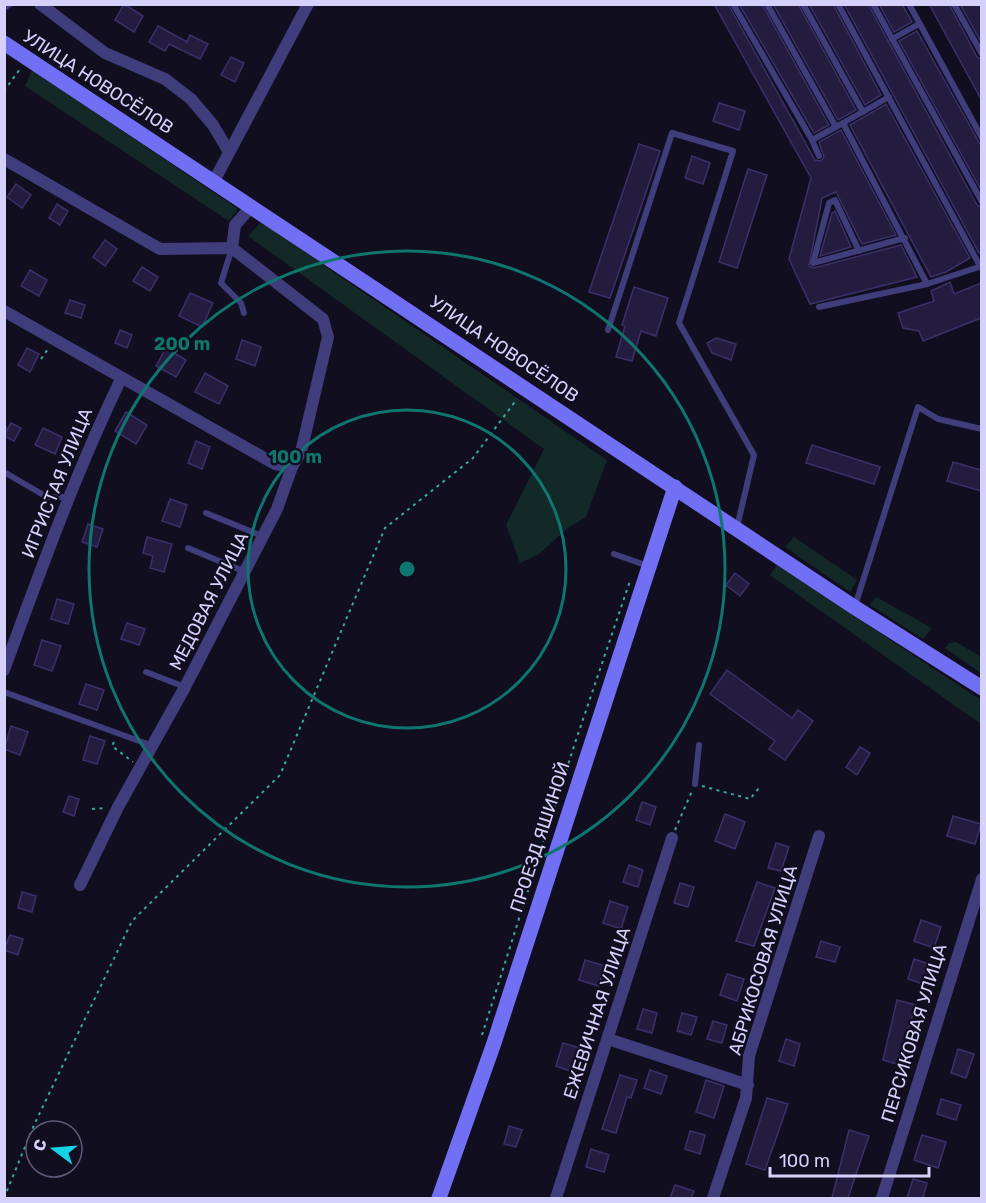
<svg xmlns="http://www.w3.org/2000/svg" width="986" height="1203" font-family="Rubik,sans-serif">
  <style>
    .green { fill: #122928 }
    .building { fill: #231c3f; stroke: #3b3069; stroke-width: 1.5 }
    .lines { fill: none; stroke-linecap: round; stroke-linejoin: round }
    .path { stroke: #37a9a1; stroke-width: 2; stroke-dasharray: 3 4.5; stroke-linecap: butt }
    .lane { stroke: #3f3d7b; stroke-width: 6 }
    .street { stroke: #3f3d7b; stroke-width: 12 }
    .secondary { stroke: #716ff4; stroke-width: 15 }
    .ring { fill: none; stroke: #0f766e; stroke-width: 3 }
    .labels { text-anchor: middle; dominant-baseline: central; stroke-width: 4.5; stroke-linejoin: round; paint-order: stroke }
    .street-label { font-size: 18px; fill: #d5d1fb; stroke: #110e20 }
    .centre { fill: #0f766e; stroke: #110e20; stroke-width: 3 }
    .ring-label { font-size: 18px; text-anchor: middle; font-weight: bold; fill: #0f766e; stroke: #110e20; stroke-width: 4.5; stroke-linejoin: round; paint-order: stroke }
  </style>
  <rect width="100%" height="100%" fill="#110e20"/>
  <g class="green">
    <polygon points="32,70 238,209 229,221 25,86"/>
    <polygon points="261,222 607,460 586,517 568,528 539,554 520,563 506,525 544,449 248,236"/>
    <polygon points="794,537 857,580 850,592 785,547"/>
    <polygon points="777,565 981,700 981,724 770,575"/>
    <polygon points="876,597 932,628 923,639 870,605"/>
    <polygon points="956,642 981,657 981,673 945,648 949,643"/>
  </g>
  <g class="building">
    <polygon points="124,4 143,16 134,32 115,20"/>
    <polygon points="714,4 728,4 815,160 821,161 824,157 819,142 841,130 896,235 862,244 836,192 822,198 809,266 814,268 901,245 917,277 810,304 789,259 811,178"/>
    <polygon points="739,4 762,4 829,125 814,133"/>
    <polygon points="773,4 798,4 856,110 838,120"/>
    <polygon points="809,4 833,4 881,95 865,105"/>
    <polygon points="844,4 868,4 977,205 981,207 981,251 979,253"/>
    <polygon points="879,4 902,4 912,22 894,32"/>
    <polygon points="929,4 949,4 977,57 981,59 981,99"/>
    <polygon points="960,4 981,4 981,42"/>
    <polygon points="158,26 187,42 190,35 208,44 200,59 169,44 165,51 149,42"/>
    <polygon points="917,31 981,146 981,190 899,41"/>
    <polygon points="231,57 244,63 235,82 221,75"/>
    <polygon points="719,103 745,111 739,130 713,121"/>
    <polygon points="886,104 970,258 946,272 931,277 850,125"/>
    <polygon points="639,144 660,151 610,298 589,292"/>
    <polygon points="692,156 710,163 703,184 685,178"/>
    <polygon points="748,169 767,175 737,268 719,262"/>
    <polygon points="16,184 31,195 22,208 7,197"/>
    <polygon points="57,204 68,211 60,225 49,218"/>
    <polygon points="835,211 851,247 820,256 832,213"/>
    <polygon points="105,240 117,249 105,266 93,257"/>
    <polygon points="142,267 158,277 150,291 133,281"/>
    <polygon points="30,270 47,280 39,296 21,286"/>
    <polygon points="950,282 954,294 981,283 981,318 923,341 919,331 903,328 898,313 934,301 931,291"/>
    <polygon points="634,287 668,298 656,336 641,331 632,361 616,357 625,326 622,325"/>
    <polygon points="190,293 213,303 202,327 179,316"/>
    <polygon points="70,300 85,305 81,318 65,313"/>
    <polygon points="120,330 132,335 127,348 115,343"/>
    <polygon points="716,338 736,344 731,360 712,353 707,343"/>
    <polygon points="242,340 261,347 255,366 236,359"/>
    <polygon points="27,348 39,354 30,372 18,365"/>
    <polygon points="166,348 186,360 176,377 156,366"/>
    <polygon points="205,373 228,386 219,404 195,392"/>
    <polygon points="126,412 147,425 136,444 115,431"/>
    <polygon points="11,423 21,428 14,441 4,436"/>
    <polygon points="43,428 62,437 55,454 35,445"/>
    <polygon points="196,441 210,447 202,469 188,463"/>
    <polygon points="812,445 880,467 874,484 806,463"/>
    <polygon points="953,462 981,470 981,491 947,481"/>
    <polygon points="170,499 187,505 180,527 162,521"/>
    <polygon points="88,524 103,529 97,547 82,542"/>
    <polygon points="147,537 172,544 164,572 150,568 153,556 143,553"/>
    <polygon points="735,573 749,584 740,596 726,585"/>
    <polygon points="57,599 74,604 68,624 51,619"/>
    <polygon points="127,623 145,629 139,645 121,639"/>
    <polygon points="42,640 61,646 52,671 34,665"/>
    <polygon points="727,670 792,718 798,710 813,721 785,760 769,749 775,741 710,694"/>
    <polygon points="86,684 104,690 97,710 79,704"/>
    <polygon points="11,726 28,732 20,755 4,749"/>
    <polygon points="90,736 105,741 97,764 83,760"/>
    <polygon points="860,747 870,753 857,775 846,767"/>
    <polygon points="69,796 79,799 74,816 63,812"/>
    <polygon points="642,802 656,807 650,825 636,820"/>
    <polygon points="725,814 745,822 735,849 715,841"/>
    <polygon points="953,816 981,824 975,844 947,836"/>
    <polygon points="776,843 789,847 781,871 768,868"/>
    <polygon points="629,865 643,870 638,887 623,882"/>
    <polygon points="757,882 775,888 754,946 736,941"/>
    <polygon points="680,883 694,887 688,907 674,903"/>
    <polygon points="22,892 36,896 32,912 18,908"/>
    <polygon points="610,901 628,907 621,929 603,923"/>
    <polygon points="921,920 941,927 934,948 914,941"/>
    <polygon points="10,935 23,939 18,955 4,950"/>
    <polygon points="821,941 840,947 835,962 816,957"/>
    <polygon points="914,959 932,965 926,985 908,979"/>
    <polygon points="585,960 605,966 599,986 579,980"/>
    <polygon points="727,974 744,979 737,1001 720,995"/>
    <polygon points="897,1000 916,1005 897,1064 883,1060"/>
    <polygon points="643,1009 657,1013 652,1033 637,1029"/>
    <polygon points="682,1013 697,1017 691,1035 677,1031"/>
    <polygon points="713,1021 727,1025 722,1043 707,1039"/>
    <polygon points="786,1039 800,1044 794,1066 779,1061"/>
    <polygon points="563,1043 583,1049 575,1073 556,1066"/>
    <polygon points="958,1049 974,1054 966,1078 951,1073"/>
    <polygon points="650,1070 667,1076 661,1094 644,1088"/>
    <polygon points="620,1075 637,1080 631,1098 627,1097 616,1133 602,1129"/>
    <polygon points="706,1080 724,1086 714,1118 696,1112"/>
    <polygon points="767,1098 788,1104 765,1170 746,1164"/>
    <polygon points="941,1099 961,1105 956,1120 937,1114"/>
    <polygon points="509,1126 522,1130 516,1147 504,1144"/>
    <polygon points="849,1130 869,1136 848,1198 832,1198"/>
    <polygon points="690,1131 705,1135 700,1154 685,1149"/>
    <polygon points="922,1135 946,1142 938,1168 914,1160"/>
    <polygon points="591,1149 609,1155 604,1172 586,1167"/>
    <polygon points="913,1179 927,1183 923,1198 907,1198"/>
    <polygon points="675,1185 694,1191 691,1198 670,1198"/>
  </g>
  <g class="lines">
    <g class="path">
      <polyline points="4,91 20,69"/>
      <polyline points="41,359 48,349"/>
      <polyline points="4,429 6,427"/>
      <polyline points="114,742 112,746 133,762"/>
      <polyline points="702,786 750,799 759,788"/>
      <polyline points="92,809 106,808"/>
      <polyline points="675,830 692,791"/>
      <polyline points="482,1035 575,743 630,581"/>
      <polyline points="4,1198 34,1125 132,921 280,775 385,528 473,458 517,399"/>
    </g>
    <g class="lane">
      <polyline points="733,4 812,140 843,123"/>
      <polyline points="767,4 836,127"/>
      <polyline points="803,4 863,112"/>
      <polyline points="838,4 980,266"/>
      <polyline points="873,4 982,202"/>
      <polyline points="909,4 982,138"/>
      <polyline points="954,4 982,54"/>
      <polyline points="4,8 10,4"/>
      <polyline points="892,39 919,24"/>
      <polyline points="889,97 843,123 927,284"/>
      <polyline points="812,140 819,156"/>
      <polyline points="232,248 221,283 241,303 244,313"/>
      <polyline points="859,251 835,200 829,203 813,263 905,238"/>
      <polyline points="819,307 927,284 982,266"/>
      <polyline points="608,330 672,133 733,151 679,323 754,455 737,527"/>
      <polyline points="4,472 47,497 68,497"/>
      <polyline points="206,513 262,536"/>
      <polyline points="188,548 243,571"/>
      <polyline points="614,554 648,566"/>
      <polyline points="855,606 918,407 938,419 982,429"/>
      <polyline points="146,672 185,687"/>
      <polyline points="4,692 153,746"/>
      <polyline points="695,784 699,745"/>
    </g>
    <g class="street">
      <polyline points="40,4 105,53 165,79 191,99 213,125 229,152"/>
      <polyline points="4,159 160,249 232,248 323,319 328,337 301,452 292,467 277,509 185,687 118,807 80,885"/>
      <polyline points="214,181 308,4"/>
      <polyline points="232,248 235,225 252,206"/>
      <polyline points="4,311 275,464 292,467"/>
      <path d="M4 670C40 572 75 474 121 379"/>
      <polyline points="608,1039 748,1085"/>
      <polyline points="556,1198 672,838"/>
      <polyline points="713,1198 746,1098 749,1056 819,836"/>
      <polyline points="882,1198 982,879"/>
    </g>
    <g class="secondary">
      <polyline points="4,43 854,607 982,688"/>
      <polyline points="439,1198 494,1043 675,487"/>
    </g>
  </g>
  <g class="ring">
    <circle cx="407" cy="569" r="159"/>
    <circle cx="407" cy="569" r="318"/>
  </g>
  <g class="labels">
    <g class="street-label">
      <text transform="translate(98 82) rotate(33)">УЛИЦА НОВОСЁЛОВ</text>
      <text transform="translate(504 349) rotate(34)">УЛИЦА НОВОСЁЛОВ</text>
      <text transform="translate(57 483) rotate(-68)">ИГРИСТАЯ УЛИЦА</text>
      <text transform="translate(209 601) rotate(-63)">МЕДОВАЯ УЛИЦА</text>
      <text transform="translate(540 837) rotate(-72)">ПРОЕЗД ЯШИНОЙ</text>
      <text transform="translate(763 960) rotate(-73)">АБРИКОСОВАЯ УЛИЦА</text>
      <text transform="translate(597 1013) rotate(-72)">ЕЖЕВИЧНАЯ УЛИЦА</text>
      <text transform="translate(914 1033) rotate(-73)">ПЕРСИКОВАЯ УЛИЦА</text>
    </g>
  </g>
  <circle cx="407" cy="569" r="9" class="centre"/>
  <g class="ring-label">
    <text x="182" y="350">200 m</text>
    <text x="295" y="463">100 m</text>
  </g>
  <rect width="986" height="1203" fill="none" stroke="#d5d1fb" stroke-width="12"/>
  <g transform="translate(54 1149) rotate(286)"><circle r="28" fill="#110e20" stroke="#5f5c78" stroke-width="1.5"/>
  <path d="M0-4.5L10 22L0 15L-10 22Z" fill="#12d4e6"/>
  <text y="-9" font-size="16" font-weight="bold" text-anchor="middle" fill="#d5d1fb">С</text>
  </g>
  <path d="M770 1167v9h159v-9" fill="none" stroke="#d5d1fb" stroke-width="3"/>
  <text x="779" y="1167" font-size="18" fill="#d5d1fb" stroke="#110e20" stroke-width="4.5" paint-order="stroke">100 m</text>
</svg>
